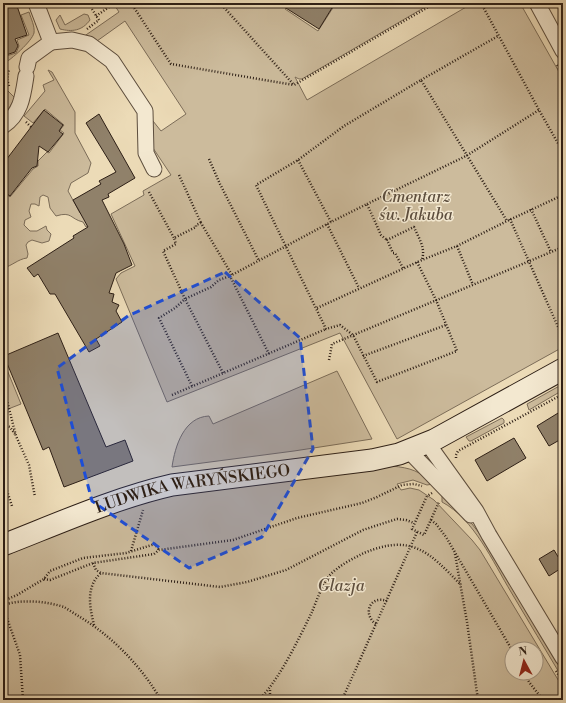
<svg xmlns="http://www.w3.org/2000/svg" width="566" height="703" font-family="'Libre Bodoni',serif">
  <style>
    .green { fill: #ccbb9c; stroke: #7c6d59; fill-rule: evenodd }
    .building { fill: #90816a; stroke: #2d1f16 }
    .lines { fill: none; stroke-linecap: round; stroke-linejoin: round }
    .street-casing { stroke: #5d4e3e; stroke-width: 17 }
    .secondary-casing { stroke: #2d1f16; stroke-width: 23 }
    .path { stroke: #2d1f16; stroke-width: 2.5; stroke-dasharray: 1 2; stroke-linecap: butt }
    .street { stroke: #f3e8d0; stroke-width: 15 }
    .secondary { stroke: #f3e8d0; stroke-width: 21 }
    .marked { fill: #1d4ed8; fill-opacity: 0.2; stroke: #1d4ed8; stroke-width: 3; stroke-dasharray: 8 5; stroke-linejoin: round }
    .labels { text-anchor: middle; dominant-baseline: central; stroke-width: 3; stroke-linejoin: round; paint-order: stroke }
    .park-label { font-size: 16px; font-style: italic; fill: #5d4e3e; stroke: #f3e8d0 }
    .street-label { font-size: 16px; fill: #2d1f16; stroke: #f3e8d0 }
  </style>
  <rect width="100%" height="100%" fill="#ecdbb7"/>
  <filter id="stains"><feTurbulence type="fractalNoise" baseFrequency=".005" numOctaves="4"/><feColorMatrix values="0 0 0 0 .2 0 0 0 0 .09 0 0 0 0 .02 0 0 0 .5 -.17"/></filter>
  <radialGradient id="worn" r=".72"><stop offset=".6" stop-color="#630" stop-opacity="0"/><stop offset="1" stop-color="#630" stop-opacity=".3"/></radialGradient>
  <g class="green">
    <polygon points="113,3 278,3 286,8 285,9 318,31 336,3 432,3 302,79 299,79 295,77 307,100 473,3 520,3 563,79 563,347 397,439 340,333 167,402 116,279 121,273 135,266 111,214 144,195 143,191 171,175 153,148 152,121 153,121 161,131 186,114 125,21 97,41 83,37 119,12"/>
    <path d="M29 12C31 19 35 26 34 33 32 41 11 60 3 64V57L16 53 19 46 17 40 29 35 21 15Z"/>
    <path d="M84 14 88 15 90 20C82 31 72 32 60 29L56 20 60 15 65 25Z"/>
    <path d="M48 70 52 72 75 112V133L91 163 88 173 71 183 68 191 80 213 94 223 86 227 83 222C70 219 72 211 56 216L50 208 48 197 43 195 40 197 39 206 35 204H31L29 211 31 217 25 220 24 225 30 231H37L46 226 47 230 51 234 49 241 42 243 32 240 28 242 26 245 28 254 27 258C18 259 12 266 3 268V195L5 193 10 197 33 169 38 166V161L47 152 49 153 64 133 60 130 64 125 45 109 33 123 24 116 45 91 43 85 54 80Z"/>
    <polygon points="3,76 6,89 15,98 3,118"/>
    <polygon points="3,360 21,404 3,411"/>
    <path d="M337 371 372 439 294 451 172 467C175 446 184 417 209 416L213 424Z"/>
    <polygon points="563,384 563,390 529,410 527,404"/>
    <polygon points="502,418 504,420 504,423 471,441 469,441 466,437"/>
    <path d="M392 466C411 468 420 471 433 484L427 485 413 480 397 484 401 490 410 488 419 490 434 500 472 540 480 550 563 688V700H3V554L137 502 164 496ZM512 649H536V673H512Z"/>
    <path d="M442 495 465 515 479 533 563 672V679C546 650 528 621 511 592 493 562 474 519 442 502Z"/>
  </g>
  <g class="building">
    <polygon points="3,3 16,3 27,35 15,39 18,46 15,52 3,56"/>
    <polygon points="278,3 335,3 319,29"/>
    <polygon points="44,110 63,125 59,131 63,134 48,152 39,146 37,166 32,168 10,196 3,191 3,164"/>
    <polygon points="99,114 135,178 108,194 109,197 102,200 124,244 132,265 116,273 109,293 114,294 112,302 119,305 116,311 122,322 96,339 100,346 89,352 55,294 50,294 38,274 34,277 27,268 74,238 73,236 88,227 73,200 101,184 99,181 116,172 86,123"/>
    <polygon points="58,333 106,447 125,440 133,461 64,487 49,447 43,450 4,356"/>
    <polygon points="563,410 563,438 549,446 537,426"/>
    <polygon points="514,438 526,458 487,481 475,460"/>
    <polygon points="554,550 563,565 563,567 549,576 539,559"/>
  </g>
  <g class="lines">
    <defs>
      <g id="street">
        <polyline points="537,3 563,51"/>
        <polyline points="51,42 72,40 89,44 112,61 145,111 146,153 154,169"/>
        <polyline points="27,67 29,58 51,42 36,3"/>
        <path d="M3 126C21 114 23 96 26 76"/>
        <polyline points="428,444 476,511 489,535 563,658"/>
        <polyline points="409,451 471,515"/>
      </g>
      <g id="secondary">
        <path id="s1" d="M3 545C57 524 115 498 172 485L372 460 399 454 434 440 563 369"/>
      </g>
    </defs>
    <use href="#street" class="street-casing"/>
    <use href="#secondary" class="secondary-casing"/>
    <g class="path">
      <polyline points="131,3 171,64 294,85"/>
      <polyline points="220,3 294,85 435,3"/>
      <polyline points="481,3 539,110 563,152"/>
      <polyline points="96,16 112,5"/>
      <polyline points="87,29 99,20 88,3"/>
      <polyline points="557,65 563,75"/>
      <polyline points="3,69 9,69"/>
      <polyline points="421,80 498,36"/>
      <polyline points="9,86 7,79 9,69"/>
      <polyline points="26,122 31,127"/>
      <polyline points="3,144 7,150 5,157"/>
      <polyline points="209,159 220,184 259,261"/>
      <polyline points="298,160 331,222 367,204 381,235 387,240"/>
      <polyline points="179,175 201,223"/>
      <polyline points="149,192 174,238"/>
      <polyline points="367,204 466,156 539,110"/>
      <polyline points="531,209 551,252"/>
      <polyline points="510,219 563,338"/>
      <polyline points="327,224 359,288"/>
      <polyline points="457,246 473,285"/>
      <polyline points="417,262 436,300 457,351 377,382 353,335 340,325 326,329 256,185 298,160 344,126 421,80 507,221"/>
      <path d="M403 268 395 253H393L387 240 414 227C418 237 426 248 422 259"/>
      <polyline points="317,308 422,260 457,246 507,221 563,195"/>
      <polyline points="269,354 230,276 331,222"/>
      <polyline points="363,356 446,325"/>
      <polyline points="329,360 332,344 563,247"/>
      <polyline points="223,373 185,299 211,287 219,280 230,276"/>
      <polyline points="3,385 16,436 29,465 35,497"/>
      <polyline points="192,386 159,318 175,308 185,299 163,251 176,244 174,238 196,227 196,225 201,223 232,275"/>
      <polyline points="172,395 326,329"/>
      <polyline points="3,425 10,427 15,434"/>
      <polyline points="456,458 456,455 458,451 563,394"/>
      <polyline points="3,489 6,488 12,506"/>
      <polyline points="432,493 427,496 412,529 424,535 439,502"/>
      <polyline points="431,520 436,524 446,537 512,650"/>
      <polyline points="131,551 143,510"/>
      <polyline points="455,554 467,622 478,700"/>
      <polyline points="93,563 96,570 101,573 220,587 247,582 286,570 363,530 381,524 397,519 406,520 414,523"/>
      <polyline points="44,579 50,580 93,563 154,554 159,550 233,540 297,518 362,503 377,497 402,485 414,484 422,486"/>
      <polyline points="3,601 17,595 44,579 50,571 83,558 126,553 155,544 159,550"/>
      <path d="M3 605C22 599 45 601 64 607 69 610 75 614 80 617 113 637 141 666 161 700"/>
      <polyline points="3,607 20,655 23,700"/>
      <path d="M376 624C362 614 370 595 387 601"/>
      <path d="M94 625C90 608 85 587 101 573"/>
      <polyline points="556,671 563,682"/>
      <polyline points="524,673 529,682 543,700"/>
      <path d="M259 700C281 677 298 640 312 612 316 602 323 583 329 576 338 566 352 559 364 553 412 533 429 552 461 585"/>
      <polyline points="270,700 270,689"/>
      <polyline points="342,700 417,532"/>
    </g>
    <use href="#street" class="street"/>
    <use href="#secondary" class="secondary"/>
  </g>
  <path class="marked" d="M225 272 300 338 313 449 262 537 189 568 92 501 57 368 128 316Z"/>
  <g class="labels">
    <g class="park-label">
      <text x="416" y="197">Cmentarz<tspan x="416" dy="18">św. Jakuba</tspan></text>
      <text x="341" y="586">Glazja</text>
    </g>
    <g class="street-label">
      <text stroke="none"><textPath href="#s1" startOffset="199">LUDWIKA WARYŃSKIEGO</textPath></text>
    </g>
  </g>
  <rect width="566" height="703" fill="none" stroke="#ecdbb7" stroke-width="16"/>
  <rect x="4" y="4" width="558" height="695" fill="none" stroke="#2d1f16" stroke-width="2"/>
  <rect x="8" y="8" width="550" height="687" fill="none" stroke="#2d1f16"/>
  <g transform="translate(524 661) rotate(353)"><circle r="19" fill="#f3e8d0" stroke="#a49886"/>
  <path d="M0-3L7 15L0 10L-7 15Z" fill="#8f2418"/>
  <text y="-6" font-size="11" font-weight="bold" text-anchor="middle" fill="#2d1f16">N</text>
  </g>
  <rect width="100%" height="100%" filter="url(#stains)"/>
  <rect width="100%" height="100%" fill="url(#worn)"/>
</svg>
